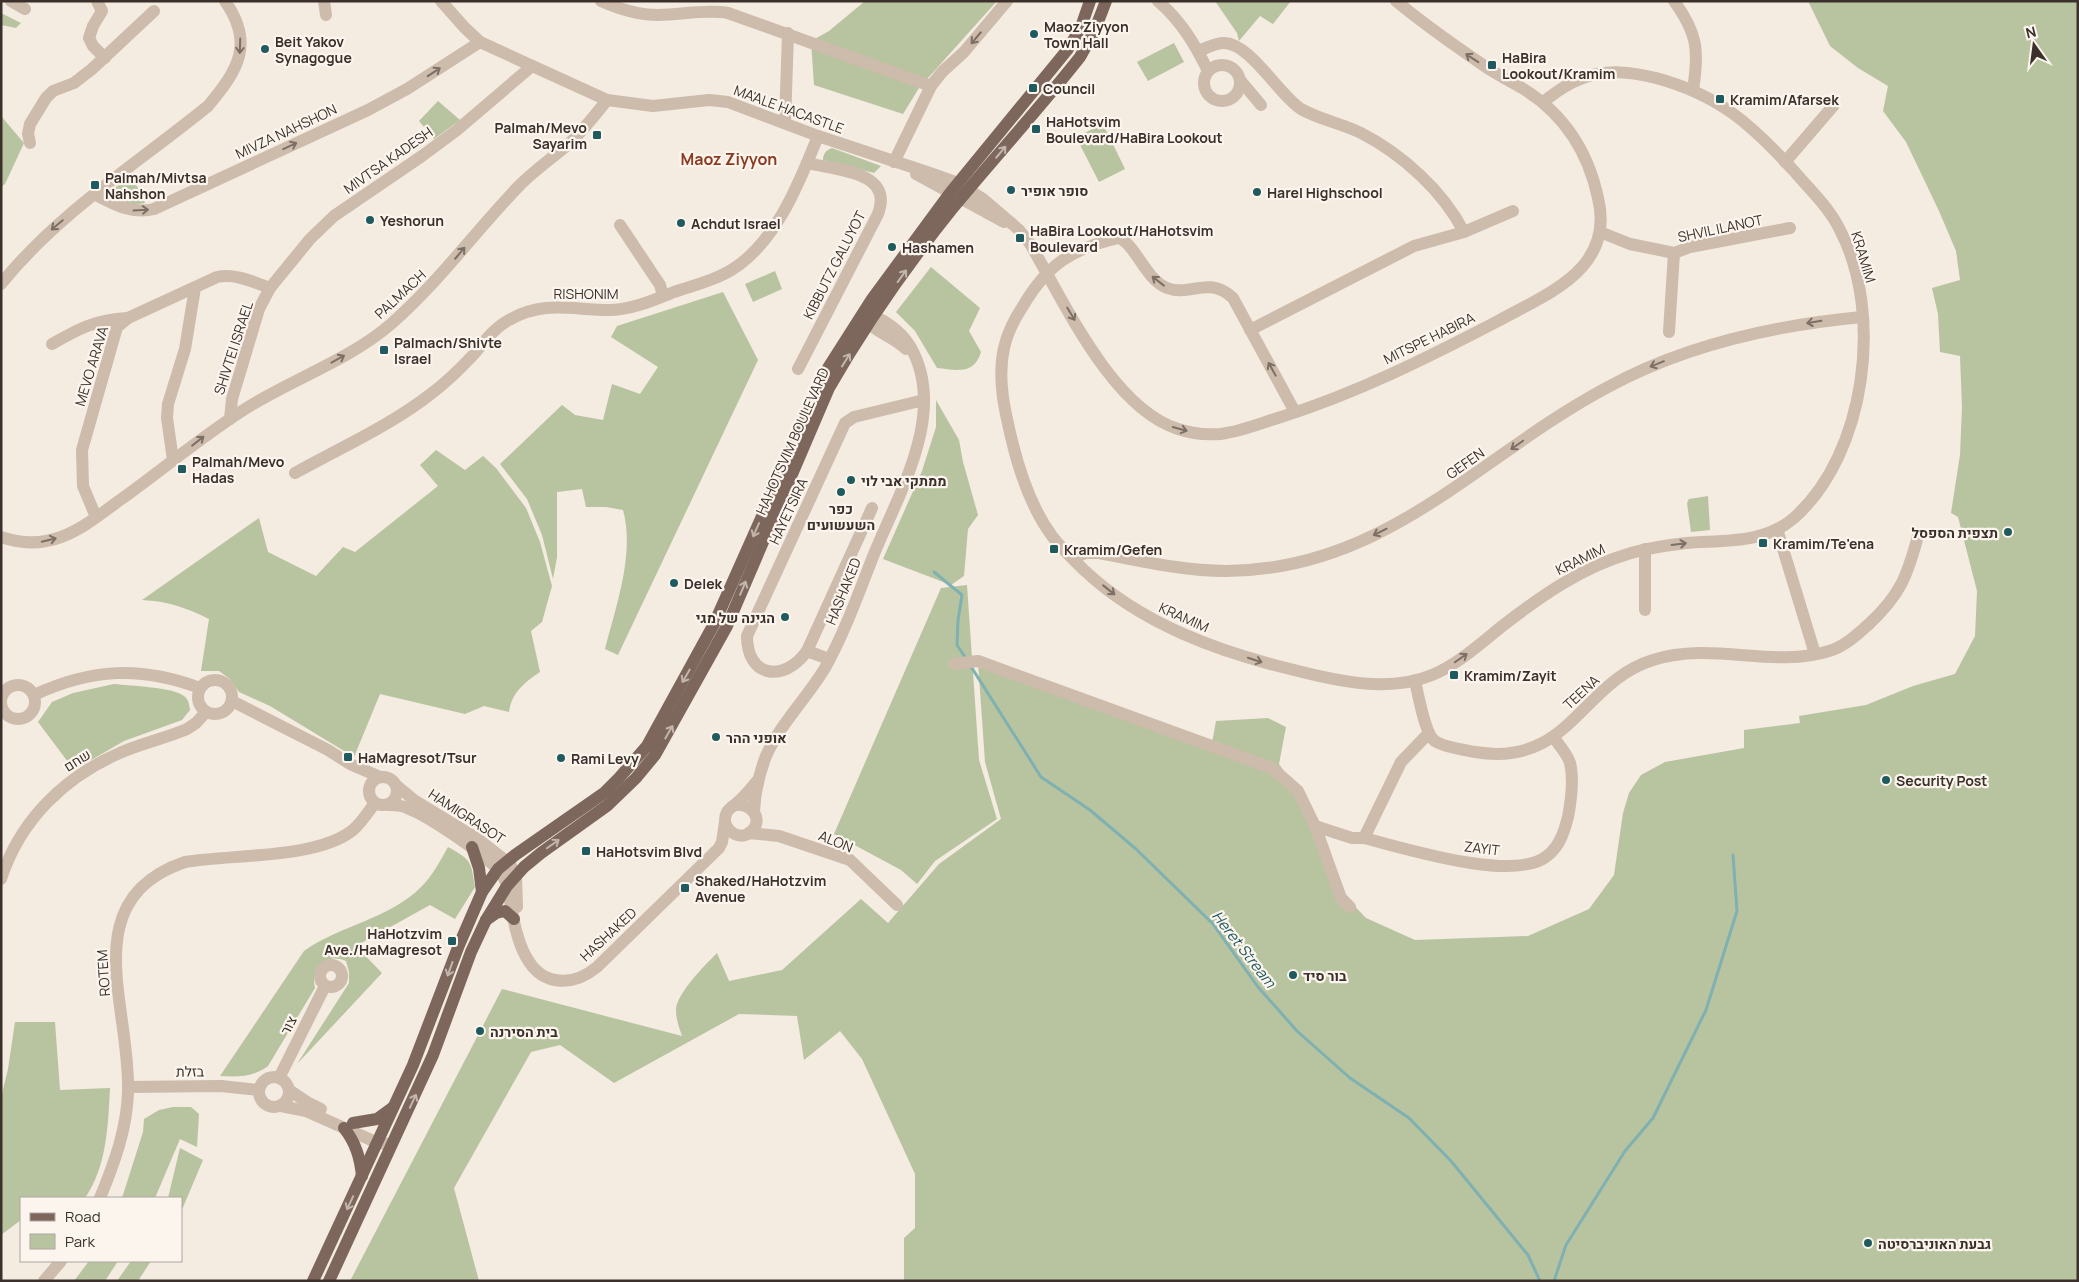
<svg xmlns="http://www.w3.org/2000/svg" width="2079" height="1282" font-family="Manrope,Heebo,sans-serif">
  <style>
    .green { fill: #b8c4a0 }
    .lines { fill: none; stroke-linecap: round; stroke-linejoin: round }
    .stream { stroke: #7fb0b2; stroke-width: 3 }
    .minor { stroke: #cdbbac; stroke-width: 12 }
    .major { stroke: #7d675c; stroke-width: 12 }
    .oneway { stroke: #7d6f65 }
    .oneway2 { stroke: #c2b5ac }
    .poi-dot { fill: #1f5a5e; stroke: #fbf5ee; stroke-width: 2 }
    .labels { text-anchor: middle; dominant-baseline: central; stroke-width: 4.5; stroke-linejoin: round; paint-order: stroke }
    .poi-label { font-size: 14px; font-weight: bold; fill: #3b302b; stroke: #fbf5ee; text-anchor: start }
    .street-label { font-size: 14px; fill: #3b302b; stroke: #fbf5ee }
    .water-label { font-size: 15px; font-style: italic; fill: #1f5a5e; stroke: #fbf5ee }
    .quarter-label { font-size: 16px; font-weight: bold; fill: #8c3b22; stroke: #fbf5ee }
  </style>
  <rect width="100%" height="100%" fill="#f4ebe1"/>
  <g class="green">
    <polygon points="865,1 997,1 919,88 903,114 814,85 811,41 829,31"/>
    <polygon points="1215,1 1291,1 1273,24 1260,16 1239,41 1237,33"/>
    <path d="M1808 1H2078V1281H904V1238L915 1228V1174L862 1059 840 1031 804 1060 797 1016 739 1014 614 1083 560 1045 531 1052 454 1188 479 1281H350L502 989 682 1036C679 1027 676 1020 676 1010 676 994 706 964 717 953L729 981 782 970 861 899 888 923 939 864 1001 819 985 762 978 662 1212 743 1216 721 1268 718 1286 727 1279 764 1290 780 1339 890 1366 918 1415 940 1528 936 1589 909 1614 875 1623 813 1629 793 1641 775 1665 762 1744 748V730L1800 723 1799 716 1866 705 1913 686 1955 674 1975 636 1977 591 1958 517 1951 513 1960 455 1962 407 1960 356 1940 352 1938 314 1932 288 1960 280 1956 251 1939 211 1906 142 1883 111 1888 86 1858 68 1830 46Z"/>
    <polygon points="1,13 21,23 16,28 1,25"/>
    <polygon points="1174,43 1184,62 1148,81 1137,62"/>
    <polygon points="438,101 460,120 434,139 419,121"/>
    <polygon points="1,116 24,143 5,184 1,187"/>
    <polygon points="1103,124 1125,169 1099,182 1076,137"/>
    <path d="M832 148 881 166 874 173 823 160C823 154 826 150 832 148Z"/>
    <path d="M132 176 145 203C132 206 118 203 109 192Z"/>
    <path d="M931 267 980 308 969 331 981 352C974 375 957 370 937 368L915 331 896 312Z"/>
    <polygon points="775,271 782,289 753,302 745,284"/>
    <path d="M723 292 758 360 618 655 605 649C616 606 635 553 623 510L606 507H586L582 489 557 492V557L553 579 542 535 527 499 500 464 562 405 575 415 603 420 612 384 640 394 658 367 611 337 617 326Z"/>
    <polygon points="936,400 959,440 963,462 978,515 968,529 964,576 951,585 883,559 922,471 936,427"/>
    <path d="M436 450 465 470 483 456 496 468 526 508 540 542 552 586 542 622 531 631 540 672C524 683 512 692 509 712L484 706 465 714 380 694 354 757 270 706 239 692 230 679 219 671H201L209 619C187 608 167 601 142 600L259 518 268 552 316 576 343 547 355 552 438 486 420 465Z"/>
    <polygon points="1708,496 1710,530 1691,532 1687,503 1689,499"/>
    <polygon points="967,585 979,760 997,819 935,861 917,884 901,870 834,834 941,588"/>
    <path d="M114 684C130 686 173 687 184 696 189 700 189 704 190 710L182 720 124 741 74 770 38 722 52 702 73 693Z"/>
    <path d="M448 847C472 860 471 862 475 887L455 919 430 905 356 946 382 973 297 1064 349 983V972L346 961C327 952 310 968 315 988L268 1066C253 1077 239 1077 220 1076L304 951C340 925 390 919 422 886 433 875 440 861 448 847Z"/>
    <path d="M15 1022H55L60 1090 110 1088C108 1126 107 1166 85 1198H21V1220L1 1235V1098L8 1069Z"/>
    <polygon points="173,1107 191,1107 199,1114 197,1147 180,1139 155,1198 122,1198 143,1132 144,1119 159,1110"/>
    <polygon points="180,1148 203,1160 181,1212 181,1198 168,1198"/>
    <polygon points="89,1261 118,1261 105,1281 74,1281"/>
    <polygon points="131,1261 151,1261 138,1281 117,1281"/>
  </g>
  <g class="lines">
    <g class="stream">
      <polyline points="934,572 962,595 958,620 957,645 967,660"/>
      <polyline points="970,665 1041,777 1090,810 1136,849 1213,924 1258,987 1297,1031 1350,1078 1409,1118 1451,1161 1528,1255 1540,1281"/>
      <polyline points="1554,1281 1566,1245 1625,1151 1653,1118 1706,1010 1737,911 1733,855"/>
    </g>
    <g class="minor">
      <polyline points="11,1 25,9"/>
      <polyline points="97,1 102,11 93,26 89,38 93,46 105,58"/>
      <polyline points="324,1 326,15"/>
      <path d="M441 1 465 28 480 42 607 100 653 106 709 100 728 102 818 136 927 172 958 183 983 199 1018 229 1029 242C1063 299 1111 408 1178 429 1190 433 1207 435 1220 434 1240 432 1261 423 1281 417 1357 393 1427 358 1498 321 1525 306 1562 290 1582 267 1600 247 1604 223 1598 198 1588 151 1563 113 1522 88 1510 81 1498 75 1486 67 1455 46 1425 25 1396 1"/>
      <path d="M601 1C619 9 637 15 658 15 681 15 705 9 728 13L931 86"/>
      <path d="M1158 1C1181 21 1195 44 1208 71"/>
      <path d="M1674 1C1698 34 1699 51 1693 90"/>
      <path d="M1198 51C1207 48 1215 43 1224 43 1250 43 1279 95 1301 109 1318 119 1343 124 1361 133 1402 154 1443 191 1464 232"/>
      <circle cx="1222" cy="83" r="18"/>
      <polyline points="1240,80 1261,105"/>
      <polyline points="785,123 788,33"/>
      <polyline points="30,143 28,134 30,124 46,98 53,91 74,83 92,69 154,11"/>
      <polyline points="894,162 931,86 942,72 964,52 1007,1"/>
      <polyline points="1785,162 1834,105"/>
      <polyline points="916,174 1004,222"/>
      <path d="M96 195C115 205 132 214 154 209L368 110 407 89 480 42"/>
      <polyline points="620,225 660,285 663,296"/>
      <polyline points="1600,232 1630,244 1674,253 1690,247 1790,228"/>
      <path d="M1 284C58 213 138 163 208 106 238 70 255 44 225 1"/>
      <path d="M863 316C873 332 893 336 906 349"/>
      <polyline points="1250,330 1414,246 1464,232 1513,211"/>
      <polyline points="1669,332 1674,253"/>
      <path d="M52 344C80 328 95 320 128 318"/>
      <path d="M798 369 878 214C894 171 836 170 807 163"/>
      <path d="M1295 412 1233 298C1209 275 1191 297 1167 288 1145 279 1136 245 1119 238 1072 248 1047 265 1023 306 1015 318 1007 334 1004 348 997 379 1005 412 1012 441 1020 474 1032 509 1052 536 1061 548 1073 559 1084 570 1141 624 1219 652 1294 670 1337 681 1389 693 1432 675 1458 664 1480 644 1501 627 1541 596 1582 567 1631 553 1649 548 1668 545 1686 543 1723 540 1764 544 1794 518 1866 454 1884 314 1840 230 1829 207 1810 190 1794 171 1751 124 1719 95 1656 78 1631 72 1607 69 1583 78 1568 83 1555 93 1543 102"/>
      <polyline points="230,419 232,399 259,309 270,288 310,239 334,216 422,156 457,130 532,66"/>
      <polyline points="173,460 167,418 168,404 185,349 195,288"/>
      <path d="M295 473C340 448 393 424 432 393 448 381 461 368 474 354 484 342 495 327 509 320 544 300 572 310 609 310 631 310 654 300 674 292 691 286 709 282 724 274 773 250 799 184 818 136"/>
      <path d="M872 508 807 651C784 683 747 678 747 636L845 423 854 417 924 400"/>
      <path d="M96 517 83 486 82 450 117 327 128 318 217 277C236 273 253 282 270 288"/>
      <polyline points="1777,529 1815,654"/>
      <path d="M1 537C21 544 42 544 61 537 83 529 102 513 120 500 162 470 201 437 245 409 292 379 348 361 391 324 438 283 474 233 517 188 533 171 554 157 572 141 585 128 596 114 607 100"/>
      <polyline points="1645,549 1645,610"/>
      <path d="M1073 558 1086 553H1099C1141 561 1184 571 1226 571 1387 570 1478 456 1608 387 1685 345 1776 325 1862 317"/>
      <polyline points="807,651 829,659"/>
      <polyline points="954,664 978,661 1272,768 1298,791 1315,826 1341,898 1350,907"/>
      <circle cx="215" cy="697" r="17"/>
      <path d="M1415 681C1418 693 1425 735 1435 741 1443 747 1465 750 1475 752 1570 768 1581 682 1653 660 1713 641 1773 669 1829 651 1844 647 1858 634 1869 624 1900 595 1907 577 1918 536"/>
      <circle cx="18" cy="702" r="17"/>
      <path d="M34 695C92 668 141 666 200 688"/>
      <polyline points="232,701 328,750 350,764 380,777"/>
      <path d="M1429 733 1401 762 1364 838C1404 848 1514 883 1547 856 1560 846 1564 832 1568 817 1571 801 1574 779 1570 763 1568 755 1559 745 1554 738"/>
      <circle cx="383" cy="791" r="14"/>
      <polyline points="396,785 414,800 478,839 510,864 516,876 517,907"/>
      <path d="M389 805C395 805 401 805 407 808 427 815 493 859 503 876 508 885 509 896 511 906 515 931 524 975 555 980 571 983 585 977 597 967L719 848 722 842 725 822"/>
      <path d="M735 805C750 802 765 819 751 832 738 843 719 827 727 812 730 807 737 804 741 799 747 794 752 787 757 781"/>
      <path d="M754 811C755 792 759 774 766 756 780 724 807 698 825 668 845 632 859 592 874 554 900 491 948 411 910 346 901 331 882 317 865 314"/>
      <polyline points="1315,826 1352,838 1364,838"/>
      <polyline points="749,833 779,836 850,860 897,905"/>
      <path d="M1 879C20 820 65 776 122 752 143 743 166 738 187 729L196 723 206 712"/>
      <circle cx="331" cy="976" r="11"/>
      <circle cx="274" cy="1092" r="15"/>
      <polyline points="279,1078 325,986"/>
      <polyline points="128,1087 221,1086 259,1090"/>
      <polyline points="289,1090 307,1102 321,1109"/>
      <polyline points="281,1106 306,1111 378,1143 388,1144"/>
      <path d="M100 1198C114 1164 127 1129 128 1092 131 1007 74 900 185 862 233 854 317 859 353 830 362 822 368 812 375 803"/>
      <polyline points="44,1281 61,1261"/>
    </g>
    <g class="major">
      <polyline points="472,847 479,868 482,892"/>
      <polyline points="486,920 496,913 505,911 514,919"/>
      <polyline points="353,1123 377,1119 392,1108"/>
      <path d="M344 1128C356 1143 360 1158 362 1176"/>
      <polyline points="313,1281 413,1065 459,945 482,892 498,869 515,855 604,793 619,778 647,746 714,624 828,368 872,299 950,193 1068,49 1081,27 1090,1"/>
      <path d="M329 1281 433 1055 471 952 486 920 507 886 524 867 541 853 608 805 636 778 655 755 727 626 829 388C865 325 907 265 952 209 994 158 1039 109 1080 57L1094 32 1106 1"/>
    </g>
  </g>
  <defs><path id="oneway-shaft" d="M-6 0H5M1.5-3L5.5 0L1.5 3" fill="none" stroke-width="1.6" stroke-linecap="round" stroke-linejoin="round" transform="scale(1.25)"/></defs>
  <g class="oneway">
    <use href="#oneway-shaft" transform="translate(976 38) rotate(130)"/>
    <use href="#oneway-shaft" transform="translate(240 46) rotate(92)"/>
    <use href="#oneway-shaft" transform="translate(1472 58) rotate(-147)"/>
    <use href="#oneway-shaft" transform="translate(434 72) rotate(-33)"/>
    <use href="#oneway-shaft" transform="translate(290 146) rotate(-25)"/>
    <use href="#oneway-shaft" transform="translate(141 210) rotate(-3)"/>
    <use href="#oneway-shaft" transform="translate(57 225) rotate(140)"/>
    <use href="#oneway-shaft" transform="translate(460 253) rotate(-50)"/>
    <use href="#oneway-shaft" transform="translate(1158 281) rotate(-142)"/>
    <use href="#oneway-shaft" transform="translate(1071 314) rotate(59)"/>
    <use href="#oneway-shaft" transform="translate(1814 322) rotate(171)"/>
    <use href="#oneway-shaft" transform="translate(338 359) rotate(-29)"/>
    <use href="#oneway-shaft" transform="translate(1657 364) rotate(158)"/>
    <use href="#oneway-shaft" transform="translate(1272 369) rotate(-119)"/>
    <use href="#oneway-shaft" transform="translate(1180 429) rotate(16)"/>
    <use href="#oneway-shaft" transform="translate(198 441) rotate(-38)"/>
    <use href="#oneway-shaft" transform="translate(1517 445) rotate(145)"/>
    <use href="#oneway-shaft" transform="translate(1380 532) rotate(154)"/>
    <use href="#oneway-shaft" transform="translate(49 540) rotate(-14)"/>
    <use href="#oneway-shaft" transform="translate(1679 544) rotate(-7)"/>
    <use href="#oneway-shaft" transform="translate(1109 590) rotate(38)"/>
    <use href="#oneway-shaft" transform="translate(1461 658) rotate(-35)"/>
    <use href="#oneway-shaft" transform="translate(1255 660) rotate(18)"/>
  </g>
  <g class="oneway2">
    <use href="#oneway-shaft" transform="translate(1001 152) rotate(-50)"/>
    <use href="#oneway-shaft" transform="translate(902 276) rotate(-54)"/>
    <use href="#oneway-shaft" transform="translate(846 360) rotate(-58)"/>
    <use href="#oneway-shaft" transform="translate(756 530) rotate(114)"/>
    <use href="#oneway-shaft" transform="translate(743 588) rotate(-67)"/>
    <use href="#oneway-shaft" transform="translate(686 676) rotate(120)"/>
    <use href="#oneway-shaft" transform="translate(669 732) rotate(-60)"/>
    <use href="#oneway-shaft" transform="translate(553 844) rotate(-35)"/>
    <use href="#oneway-shaft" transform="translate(450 969) rotate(110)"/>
    <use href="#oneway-shaft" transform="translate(413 1101) rotate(-65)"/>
    <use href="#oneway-shaft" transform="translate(350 1203) rotate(115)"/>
  </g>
  <g class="poi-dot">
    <circle cx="1034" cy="34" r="5"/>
    <circle cx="265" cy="49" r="5"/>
    <rect x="1487" y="60" width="10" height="10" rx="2.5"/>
    <rect x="1028" y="83" width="10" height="10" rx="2.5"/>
    <rect x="1715" y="94" width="10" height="10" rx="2.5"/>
    <rect x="1031" y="124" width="10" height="10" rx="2.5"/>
    <rect x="592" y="130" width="10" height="10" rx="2.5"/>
    <rect x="90" y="180" width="10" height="10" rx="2.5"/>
    <circle cx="1011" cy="190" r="5"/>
    <circle cx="1257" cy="192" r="5"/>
    <circle cx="370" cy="220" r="5"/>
    <circle cx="681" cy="223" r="5"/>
    <rect x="1015" y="233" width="10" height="10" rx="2.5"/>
    <circle cx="892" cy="247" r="5"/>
    <rect x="379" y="345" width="10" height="10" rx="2.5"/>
    <rect x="177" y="464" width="10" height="10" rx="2.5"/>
    <circle cx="851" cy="480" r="5"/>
    <circle cx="841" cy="492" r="5"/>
    <circle cx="2008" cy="532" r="5"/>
    <rect x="1758" y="538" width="10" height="10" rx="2.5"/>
    <rect x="1049" y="544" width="10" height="10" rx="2.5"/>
    <circle cx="674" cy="583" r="5"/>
    <circle cx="785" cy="617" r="5"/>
    <rect x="1449" y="670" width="10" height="10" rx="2.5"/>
    <circle cx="716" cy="737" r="5"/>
    <rect x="343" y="752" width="10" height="10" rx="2.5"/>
    <circle cx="561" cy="758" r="5"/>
    <circle cx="1886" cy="780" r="5"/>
    <rect x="581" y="846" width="10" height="10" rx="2.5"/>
    <rect x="680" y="883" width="10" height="10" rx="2.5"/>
    <rect x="447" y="936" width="10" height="10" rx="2.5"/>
    <circle cx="1293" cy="975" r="5"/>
    <circle cx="480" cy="1031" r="5"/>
    <circle cx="1868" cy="1243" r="5"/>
  </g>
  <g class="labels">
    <g class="poi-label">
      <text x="1044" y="26">Maoz Ziyyon<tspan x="1044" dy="16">Town Hall</tspan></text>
      <text x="275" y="41">Beit Yakov<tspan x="275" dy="16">Synagogue</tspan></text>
      <text x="1502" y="57">HaBira<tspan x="1502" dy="16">Lookout/Kramim</tspan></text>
      <text x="1043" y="88">Council</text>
      <text x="1730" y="99">Kramim/Afarsek</text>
      <text x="1046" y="121">HaHotsvim<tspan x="1046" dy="16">Boulevard/HaBira Lookout</tspan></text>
      <text x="587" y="127" text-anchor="end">Palmah/Mevo<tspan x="587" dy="16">Sayarim</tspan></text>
      <text x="105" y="177">Palmah/Mivtsa<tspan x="105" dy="16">Nahshon</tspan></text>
      <text x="1021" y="190">סופר אופיר</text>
      <text x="1267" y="192">Harel Highschool</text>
      <text x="380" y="220">Yeshorun</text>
      <text x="691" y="223">Achdut Israel</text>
      <text x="1030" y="230">HaBira Lookout/HaHotsvim<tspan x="1030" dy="16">Boulevard</tspan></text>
      <text x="902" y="247">Hashamen</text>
      <text x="394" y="342">Palmach/Shivte<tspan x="394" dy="16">Israel</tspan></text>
      <text x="192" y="461">Palmah/Mevo<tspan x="192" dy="16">Hadas</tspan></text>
      <text x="861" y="480">ממתקי אבי לוי</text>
      <text x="841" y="508" text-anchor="middle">כפר<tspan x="841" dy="16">השעשועים</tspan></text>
      <text x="1998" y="532" text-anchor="end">תצפית הספסל</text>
      <text x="1773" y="543">Kramim/Te'ena</text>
      <text x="1064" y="549">Kramim/Gefen</text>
      <text x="684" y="583">Delek</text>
      <text x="775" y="617" text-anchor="end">הגינה של מגי</text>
      <text x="1464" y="675">Kramim/Zayit</text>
      <text x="726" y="737">אופני ההר</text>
      <text x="358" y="757">HaMagresot/Tsur</text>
      <text x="571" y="758">Rami Levy</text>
      <text x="1896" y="780">Security Post</text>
      <text x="596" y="851">HaHotsvim Blvd</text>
      <text x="695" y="880">Shaked/HaHotzvim<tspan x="695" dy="16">Avenue</tspan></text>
      <text x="442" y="933" text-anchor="end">HaHotzvim<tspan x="442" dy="16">Ave./HaMagresot</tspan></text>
      <text x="1303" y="975">בור סיד</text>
      <text x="490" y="1031">בית הסירנה</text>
      <text x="1878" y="1243">גבעת האוניברסיטה</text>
    </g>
    <g class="street-label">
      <text transform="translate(789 109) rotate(20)">MA'ALE HACASTLE</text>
      <text transform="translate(286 131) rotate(-25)">MIVZA NAHSHON</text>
      <text transform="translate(388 160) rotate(-35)">MIVTSA KADESH</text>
      <text transform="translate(1720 228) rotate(-12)">SHVIL ILANOT</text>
      <text transform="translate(1864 257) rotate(73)">KRAMIM</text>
      <text transform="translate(834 265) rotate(-63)">KIBBUTZ GALUYOT</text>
      <text x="586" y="293">RISHONIM</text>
      <text transform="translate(400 294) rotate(-43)">PALMACH</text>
      <text transform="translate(1429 338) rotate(-26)">MITSPE HABIRA</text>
      <text transform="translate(233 348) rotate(-72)">SHIVTEI ISRAEL</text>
      <text transform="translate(91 366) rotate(-73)">MEVO ARAVA</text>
      <text transform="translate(792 441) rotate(-66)">HAHOTSVIM BOULEVARD</text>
      <text transform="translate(1465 463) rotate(-35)">GEFEN</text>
      <text transform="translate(788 511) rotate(-65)">HAYETSIRA</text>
      <text transform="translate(1580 559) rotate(-26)">KRAMIM</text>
      <text transform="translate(843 591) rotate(-68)">HASHAKED</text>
      <text transform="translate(1184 617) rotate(24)">KRAMIM</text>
      <text transform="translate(1581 692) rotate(-43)">TEENA</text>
      <text transform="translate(77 760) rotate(-32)">שחם</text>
      <text transform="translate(467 816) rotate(33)">HAMIGRASOT</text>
      <text transform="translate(836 841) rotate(22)">ALON</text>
      <text transform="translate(1482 848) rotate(7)">ZAYIT</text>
      <text transform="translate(608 934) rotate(-43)">HASHAKED</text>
      <text transform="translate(103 973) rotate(-94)">ROTEM</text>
      <text transform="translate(288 1025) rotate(-63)">צור</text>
      <text transform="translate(190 1071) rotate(-1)">בזלת</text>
    </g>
    <g class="water-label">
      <text transform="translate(1244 949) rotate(52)">Heret Stream</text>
    </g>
    <g class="quarter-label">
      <text x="729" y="159">Maoz Ziyyon</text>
    </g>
  </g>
  <rect width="2079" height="1282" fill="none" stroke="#3b302b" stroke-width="5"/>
  <rect x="20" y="1197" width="162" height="65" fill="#fbf5ee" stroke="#aea6a0"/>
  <rect x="30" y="1213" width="25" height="8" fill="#7d675c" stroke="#aea6a0"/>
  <text x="65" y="1222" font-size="15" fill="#3b302b">Road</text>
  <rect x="30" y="1234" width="25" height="15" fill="#b8c4a0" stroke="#aea6a0"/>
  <text x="65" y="1247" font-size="15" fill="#3b302b">Park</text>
  <g transform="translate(2034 45) rotate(346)" stroke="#fbf5ee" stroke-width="4" paint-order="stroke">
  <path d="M0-4L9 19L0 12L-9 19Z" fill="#3b302b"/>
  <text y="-8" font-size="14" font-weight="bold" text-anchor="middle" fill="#3b302b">N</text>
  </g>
</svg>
